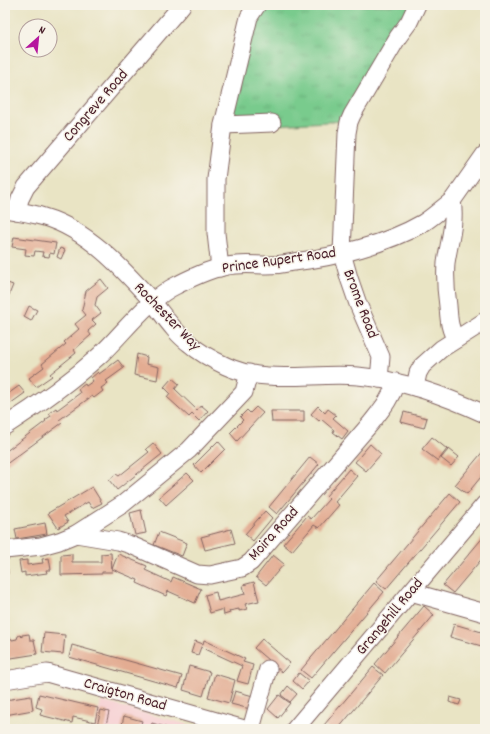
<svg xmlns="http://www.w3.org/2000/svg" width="490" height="734" font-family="Dekko,sans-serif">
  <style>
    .built { fill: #f7cfd3 }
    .park { fill: url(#park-tufts); stroke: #62755c }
    .building { fill: #e3ac92 }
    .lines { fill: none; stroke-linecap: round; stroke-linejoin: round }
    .minor-casing { stroke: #826461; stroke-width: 19 }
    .minor { stroke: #fff; stroke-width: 17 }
    .labels { text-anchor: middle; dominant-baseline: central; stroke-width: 3; stroke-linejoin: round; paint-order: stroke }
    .street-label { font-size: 16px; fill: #4a1f2b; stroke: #f7f3e8 }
  </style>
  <defs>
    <pattern id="park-tufts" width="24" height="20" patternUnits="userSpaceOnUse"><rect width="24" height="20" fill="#79cb8d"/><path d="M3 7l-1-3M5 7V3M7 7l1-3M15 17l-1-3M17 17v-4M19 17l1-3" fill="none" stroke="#6aae7a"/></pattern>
  </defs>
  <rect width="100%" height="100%" fill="#f7f3e8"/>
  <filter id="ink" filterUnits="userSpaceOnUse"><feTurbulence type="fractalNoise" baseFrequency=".025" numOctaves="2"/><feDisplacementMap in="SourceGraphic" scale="8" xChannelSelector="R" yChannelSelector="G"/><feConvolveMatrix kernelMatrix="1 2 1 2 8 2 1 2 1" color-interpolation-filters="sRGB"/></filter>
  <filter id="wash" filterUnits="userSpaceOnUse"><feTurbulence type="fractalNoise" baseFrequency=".012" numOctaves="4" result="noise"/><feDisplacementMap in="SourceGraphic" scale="16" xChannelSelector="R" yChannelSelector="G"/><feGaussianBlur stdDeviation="0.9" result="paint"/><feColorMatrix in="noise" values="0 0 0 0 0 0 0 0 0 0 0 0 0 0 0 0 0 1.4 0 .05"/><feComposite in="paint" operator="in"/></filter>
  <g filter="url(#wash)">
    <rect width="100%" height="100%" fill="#e9e4c4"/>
    <polygon class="built" points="101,701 204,729 95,729"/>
    <polygon class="park" points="270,5 411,5 345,121 274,125 232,116 254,19 263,9"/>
    <g id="blocks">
      <g class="building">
        <polygon points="14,237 56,243 54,254 50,253 49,257 42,256 43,252 35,251 34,256 25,255 26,249 12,247"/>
        <polygon points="60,248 65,250 61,259 57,257"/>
        <polygon points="101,279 108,288 97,297 95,305 101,313 92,320 96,324 88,331 91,335 74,350 76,353 50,374 52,376 36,387 29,378 44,367 42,364 66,344 64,342 79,329 75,324 86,315 82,310 86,291"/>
        <polygon points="5,282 13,285 9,295 5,294"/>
        <polygon points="29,306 37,310 31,321 24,317"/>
        <polygon points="137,354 147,357 146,364 159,367 157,380 134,375"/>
        <polygon points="118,360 124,368 106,381 108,383 101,388 103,391 94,398 92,396 59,420 62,423 5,465 5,452 46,421 45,420 51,416 49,413 56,408 57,410 80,393 78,389 85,384 86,386 93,381 91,378 98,372 99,374"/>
        <polygon points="172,378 179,384 175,389 197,410 201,405 208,411 199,421 192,414 189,417 167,397 170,393 164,387"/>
        <polygon points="19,386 25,393 7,406 8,408 5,410 5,396"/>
        <polygon points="318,406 325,413 328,409 336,415 333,418 348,431 342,439 333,432 334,430 321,419 319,421 311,414"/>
        <polygon points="256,407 263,413 237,441 230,433 243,420 240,417 247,410 250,413"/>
        <polygon points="271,411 304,411 304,422 272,422"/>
        <polygon points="404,412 427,418 424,428 401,422"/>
        <polygon points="432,437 447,449 438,461 422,449"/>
        <polygon points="218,441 225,449 201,473 194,465"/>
        <polygon points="153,443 162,454 117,490 109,480 116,474 119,476 149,452 146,449"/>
        <polygon points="370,444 381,454 366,471 355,462"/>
        <polygon points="449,449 459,457 451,466 441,458"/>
        <polygon points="485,449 485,472 467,494 455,485"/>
        <polygon points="310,457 319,464 277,514 269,507"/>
        <polygon points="349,469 357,476 335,502 339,505 319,528 314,525 292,551 283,544 307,516 311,519 329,499 326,496"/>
        <polygon points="187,473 194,480 166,505 159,497"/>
        <polygon points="92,487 102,503 92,508 88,502 64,516 68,522 58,528 48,513"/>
        <polygon points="450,493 460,502 386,589 376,581"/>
        <polygon points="141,510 146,533 135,535 130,513"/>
        <polygon points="265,511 272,518 253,541 245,534"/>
        <polygon points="45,523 47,534 17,539 15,529"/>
        <polygon points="231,529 235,543 205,550 201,537"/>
        <polygon points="159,532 187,543 182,556 154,545"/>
        <polygon points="485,535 485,555 453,593 443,585"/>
        <polygon points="111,553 112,572 102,572 102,574 61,575 61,555 72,554 72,562 101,562 101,554"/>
        <polygon points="118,554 147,566 145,570 171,582 173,577 201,589 195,603 168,591 166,596 137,583 138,580 112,569"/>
        <polygon points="273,555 284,564 266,585 256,577"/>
        <polygon points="49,558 51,570 46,570 47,573 25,576 25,572 21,573 19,561 27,560 27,565 43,563 42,559"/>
        <polygon points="5,562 7,562 8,574 5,574"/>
        <polygon points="254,582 259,601 245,604 247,609 239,611 239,609 229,611 230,613 224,615 223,609 210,613 205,595 216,592 218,601 245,594 243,585"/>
        <polygon points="374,583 384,592 311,678 301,670"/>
        <polygon points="424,606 434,615 385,673 375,664"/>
        <polygon points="454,624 485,633 485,647 450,637"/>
        <polygon points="44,633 65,635 63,654 42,652"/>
        <polygon points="29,634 30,640 34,640 37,654 5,659 5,639 11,638 12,640 17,639 18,636 20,635 22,637 22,635"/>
        <polygon points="262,639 290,663 282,672 254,648"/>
        <polygon points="204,640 245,659 243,662 253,665 248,684 237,681 242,666 201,647 198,655 191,653 195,641 203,644"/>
        <polygon points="72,645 182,676 178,688 69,657"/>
        <polygon points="189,666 210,672 203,696 183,690"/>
        <polygon points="373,667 383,675 338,729 329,729 324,725"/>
        <polygon points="299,673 309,681 302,689 293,681"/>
        <polygon points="215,674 235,680 229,703 208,697"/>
        <polygon points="288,686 297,694 290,702 281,695"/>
        <polygon points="235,691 253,696 250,709 231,704"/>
        <polygon points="39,694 98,708 95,722 73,717 72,723 40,715 42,709 36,707"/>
        <polygon points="279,695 290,703 278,718 268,709"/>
        <polygon points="31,696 33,710 5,715 5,700"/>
        <polygon points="450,697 461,700 459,705 449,702"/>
        <polygon points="101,710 109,712 105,729 96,729"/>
        <polygon points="124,716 142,721 139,729 121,729"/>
        <polygon points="152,723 171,729 150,729"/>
      </g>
    </g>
  </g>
  <g filter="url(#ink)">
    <use href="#blocks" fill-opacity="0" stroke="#826461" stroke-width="1"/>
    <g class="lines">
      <defs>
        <g id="minor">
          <polyline points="223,125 272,123"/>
          <path d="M5 209C18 211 31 213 44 217 88 230 122 268 152 301 164 316 175 333 190 344 201 354 213 360 226 366 266 385 315 372 358 376 403 380 445 396 485 414"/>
          <polyline points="17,211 20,199 26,187 182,5"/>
          <polyline points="220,268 216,233 216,179 223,125 249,17 257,5"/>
          <path d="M456 339C449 329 449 318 448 306 446 292 445 277 446 263 449 242 456 222 452 201L485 154"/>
          <polyline points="379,379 381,357 358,304 349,278 342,253 347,133 349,122 352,115 398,37 409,22 417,5"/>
          <polyline points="415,387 418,373 422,366 441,349 485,321"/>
          <path d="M5 426C38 405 70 382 99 356 123 334 147 299 177 285 195 276 216 266 236 265 246 264 257 265 267 265 275 265 285 264 294 262 335 257 387 244 423 223 433 217 442 208 452 201"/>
          <path d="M76 534 118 541 131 545 197 574 210 575 242 568 251 562 371 423C381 410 391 399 396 382"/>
          <polyline points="5,550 41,546 59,541 76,534 123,504 189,450 244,392 249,373"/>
          <polyline points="411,592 485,613"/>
          <polyline points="5,680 47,673 244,729"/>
          <polyline points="251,729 268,669"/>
          <polyline points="295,729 485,504"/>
        </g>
      </defs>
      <use href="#minor" class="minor-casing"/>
      <use href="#minor" class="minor"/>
    </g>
  </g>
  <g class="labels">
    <g class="street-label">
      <text transform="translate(96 106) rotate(-49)">Congreve Road</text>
      <text transform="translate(279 261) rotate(-8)">Prince Rupert Road</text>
      <text transform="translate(360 304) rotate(69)">Brome Road</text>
      <text transform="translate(167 317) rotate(46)">Rochester Way</text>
      <text transform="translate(274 534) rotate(-48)">Moira Road</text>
      <text transform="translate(390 617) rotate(-50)">Grangehill Road</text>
      <text transform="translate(125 695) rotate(16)">Craigton Road</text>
    </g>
  </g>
  <rect width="490" height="734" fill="none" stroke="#f7f3e8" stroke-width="20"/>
  <g transform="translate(38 38) rotate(27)"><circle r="19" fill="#f7f3e8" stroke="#b29e9c"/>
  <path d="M0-3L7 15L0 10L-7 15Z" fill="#b5179e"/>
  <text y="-6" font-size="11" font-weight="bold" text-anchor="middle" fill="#4a1f2b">N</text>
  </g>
</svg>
